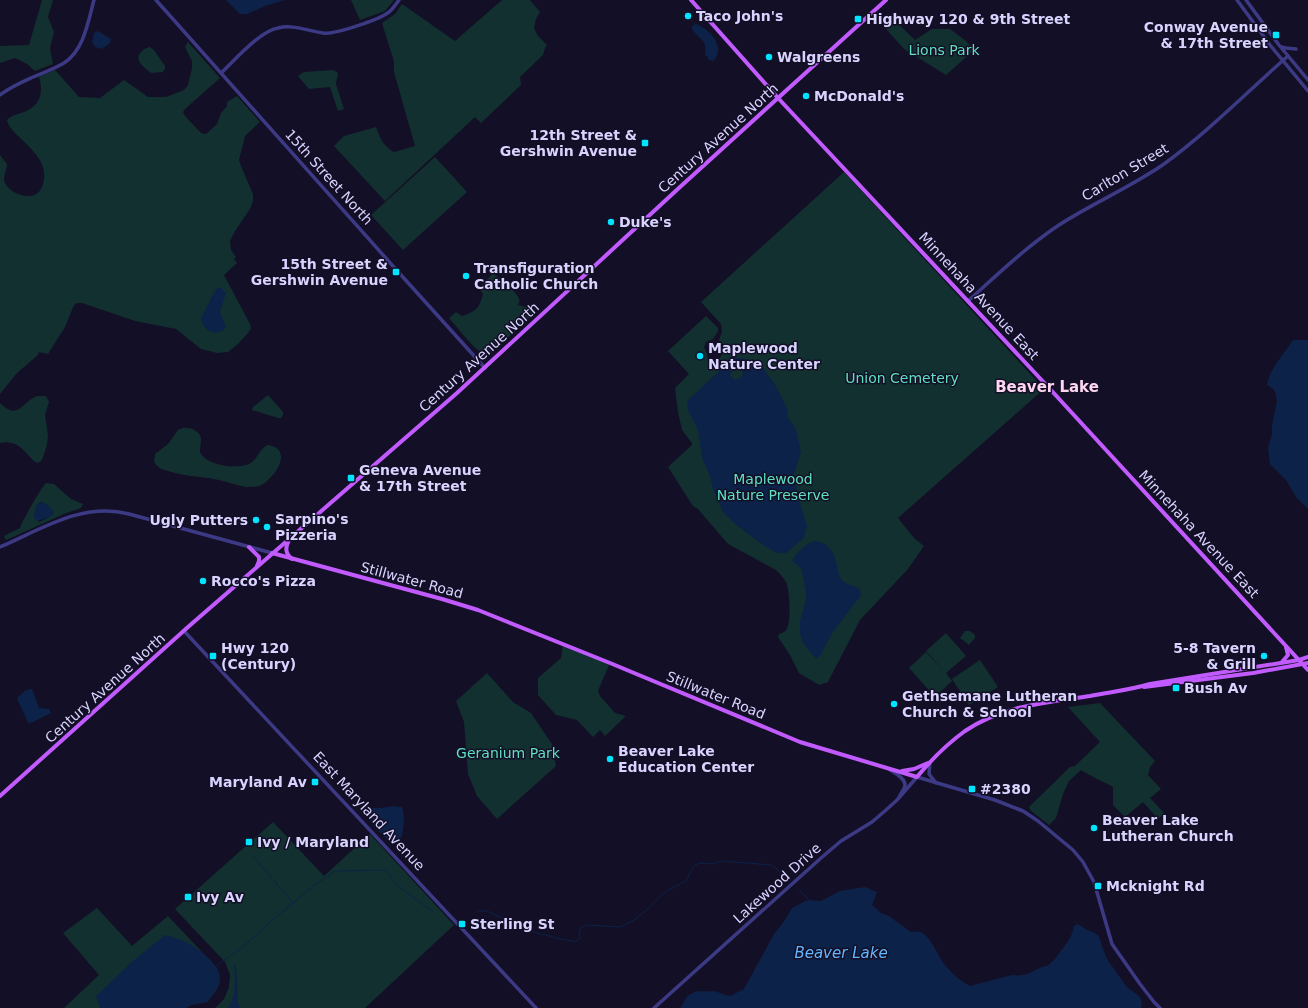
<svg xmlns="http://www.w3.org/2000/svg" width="1308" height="1008" font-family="'DejaVu Sans',sans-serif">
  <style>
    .green { fill: #12302f; fill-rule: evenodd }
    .water { fill: #0c2248; fill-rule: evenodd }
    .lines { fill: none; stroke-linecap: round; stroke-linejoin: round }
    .stream { stroke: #0c2248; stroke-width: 1 }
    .minor { stroke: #3d3a85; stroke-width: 3.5 }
    .major { stroke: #c25bff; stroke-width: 4 }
    .poi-dot { fill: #00e5ff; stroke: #130f26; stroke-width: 1.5 }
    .labels { text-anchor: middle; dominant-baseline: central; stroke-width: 3; stroke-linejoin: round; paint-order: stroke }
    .poi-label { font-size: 14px; font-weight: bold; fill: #d9d4ff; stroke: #130f26; text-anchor: start }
    .park-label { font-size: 14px; fill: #5fe0c0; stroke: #130f26 }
    .street-label { font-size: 14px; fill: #d9d4ff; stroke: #130f26 }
    .neighbourhood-label { font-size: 15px; font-weight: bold; fill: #ffd6f0; stroke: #130f26 }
    .water-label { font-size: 15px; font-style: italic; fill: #62b6ff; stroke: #130f26 }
  </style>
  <rect width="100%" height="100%" fill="#130f26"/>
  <g class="green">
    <polygon points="42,0 53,0 48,17 54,32 50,48 53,64 35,71 27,64 15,58 0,63 0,46 29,45"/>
    <polygon points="351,0 394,0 385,11 360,20"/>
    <path d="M502 0H530L540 12 536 19 534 28 538 36 547 45 545 48 543 55 520 77 521 85 481 123 475 117 385 201 334 146 344 136 376 127C380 138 383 146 394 152L415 146 394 72V62L382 23 395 14 402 4 455 41Z"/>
    <polygon points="888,14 915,40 932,29 950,29 966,41 974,50 946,75 904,49 879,21"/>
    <path d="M188 42 220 78 185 109 183 112 185 116 201 133 206 134 217 124 221 113 227 106V102L237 96 260 122 245 136 239 160 241 166 253 194V201L250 209 235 231 230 241 231 250 236 257 234 259 237 263 224 275 250 324 251 328 249 332 238 344 228 352 217 353 201 349 176 329 135 321 82 303H77L74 305 65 327 48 354 39 352 38 355 17 373 0 394V155L7 164C7 169 4 174 4 179 5 190 21 197 31 196 38 195 41 190 43 184 49 162 31 149 17 135 13 131 8 126 7 120 12 115 18 114 24 112 40 106 44 92 39 77L55 70 79 97 100 98 124 80 148 97H166L184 90 188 85 192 68V61L185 47Z"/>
    <path d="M150 47 154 50 165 66V68L163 72 151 73C145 68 133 60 141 52 144 49 146 48 150 47Z"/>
    <polygon points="333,70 338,73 336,84 344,109 338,111 330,87 309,89 298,76 304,72"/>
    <polygon points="435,157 467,192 403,250 371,215"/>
    <path d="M844 172 1044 389 898 518 914 538 924 546 908 569 860 620 828 682 819 685 799 673 790 655 778 637 779 634C782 633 785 632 787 629 791 620 790 591 786 582 783 577 780 574 776 570L728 544 698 509 693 506 668 467 692 445V443L682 430 678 412 675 388 689 374 668 351 706 316 718 328V331L713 339 706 342 704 347 707 354 709 369 713 368 726 348 719 340 722 332 721 324 701 302Z"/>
    <path d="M493 273C499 278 517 292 519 299 520 302 519 302 518 305L534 309 536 312 488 356C478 355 457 327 449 318L456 312 462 316C477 311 479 308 483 294L479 288Z"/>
    <polygon points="268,395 283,412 283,415 281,418 278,418 252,410 253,407"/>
    <path d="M37 396H46L49 402 45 415 48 435 47 445 42 460 38 463C33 462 32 458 28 455 21 446 12 440 0 443V403C18 421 21 403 37 396Z"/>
    <path d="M183 428C191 427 200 431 201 439 201 444 200 448 200 452 206 466 239 470 251 463 258 458 260 448 268 445 295 449 274 480 259 486 255 487 251 487 246 487 235 485 225 481 214 479 198 476 181 476 165 470 160 469 156 466 154 461L155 454 168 444 178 430Z"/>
    <path d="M46 483 54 484 71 499 83 504 81 508 64 514 6 540 4 536 20 528C21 523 42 486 46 483ZM41 502 48 505V518L39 522 34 516 37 505Z"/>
    <polygon points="965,631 970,631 975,635 975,638 969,645 960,638"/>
    <polygon points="946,633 966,656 946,673 952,681 935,697 909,668 926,652 946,673 926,651"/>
    <polygon points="563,644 610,663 600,686 598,691 600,696 615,713 626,716 605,736 600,730 593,737 577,720 556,715 538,695 538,678 561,658"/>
    <polygon points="980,660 998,687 969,705 952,679"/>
    <polygon points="487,673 513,702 531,713 552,744 556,766 497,819 477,796 468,774 464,722 456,701"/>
    <path d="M1100 703 1155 761 1150 767 1148 775 1161 789 1150 798 1164 813 1158 819 1143 802 1125 817 1113 805V787C1102 781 1092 777 1081 770L1069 781 1063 794 1056 818 1049 825 1030 810 1029 807 1070 767 1075 766 1100 742 1068 707Z"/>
    <polygon points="273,822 324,876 370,834 454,925 365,1008 215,1008 224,999 229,987 230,975 225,962 175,909"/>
    <path d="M97 908 132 946 168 916 217 968C222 985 218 989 207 1002L191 1005 186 1008H64L99 975 63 933Z"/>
  </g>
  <g class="water">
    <polygon points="226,0 285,0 265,6 247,14 240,14"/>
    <path d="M696 24C706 28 719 39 718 51 718 55 715 58 714 61L709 60 707 56 705 55C708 38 697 39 691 27Z"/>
    <polygon points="98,31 111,39 110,43 102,49 95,47 92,42 94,33"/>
    <path d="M220 287 226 293 220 312 226 327C217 339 202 330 201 318L216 289Z"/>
    <polygon points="1293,340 1308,340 1308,509 1296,497 1286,480 1270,464 1268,448 1272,434 1272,425 1277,401 1275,392 1273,389 1267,385 1270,374 1278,361"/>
    <path d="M735 358H741L760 363 777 388 787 408 788 417 796 430 801 452 794 474 798 496 807 526 804 538 786 553H777L763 545 735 524 723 512 713 489 710 476 702 458 698 430 688 410 687 401 730 361ZM736 368 741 369 743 373 742 377 735 380 730 375 731 373Z"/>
    <polygon points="43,502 52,509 54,514 48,518 37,521 34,517 35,510 38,504"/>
    <path d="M815 541C827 542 835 553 837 565 838 570 839 577 842 580 846 585 855 586 860 589L861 595 831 635 820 656 816 659 803 643 800 633V621L806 600V592L801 568 792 561C796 553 806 543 815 541Z"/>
    <polygon points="32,689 39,708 49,709 51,713 33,722 28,723 17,698 26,690"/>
    <path d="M393 806 402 807C406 816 403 836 399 844 397 844 394 843 392 842 384 839 364 817 364 808H381Z"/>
    <path d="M865 887 877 892 872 905 881 913 889 916 911 932C914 932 917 931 920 932 930 935 938 955 944 964 951 972 960 981 970 986L1012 975C1025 977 1031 972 1042 967 1046 965 1044 968 1048 965 1053 963 1067 943 1070 938 1072 934 1073 930 1074 926L1078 924 1087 930 1093 932 1099 936 1103 949 1107 959 1127 987 1140 997 1142 1003 1141 1008H680C683 1005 684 1000 687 997 696 988 705 993 715 991L725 995 730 996 744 989 774 934 785 920 792 908 808 900 821 901 840 891Z"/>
    <path d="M165 935C171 937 178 938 183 941 196 946 222 965 220 980 219 989 213 995 207 1002L191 1005 186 1008H100L96 996 134 960Z"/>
    <path d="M235 964 237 977 238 1004 241 1008H228C237 996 235 980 234 965Z"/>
  </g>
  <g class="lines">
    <g class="stream">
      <polyline points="253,856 293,903"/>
      <polyline points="799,890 810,901"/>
      <polyline points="477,911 487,911 533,932 561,939 576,942 580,938 579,933 581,927 587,925 621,927 634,920 649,908 659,897 667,891 686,881 693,867 699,863 712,864 722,861 771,865 785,875"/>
      <polyline points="216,966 243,947 268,924 308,890 335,871 385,870 398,886 433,912"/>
    </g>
    <g class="minor">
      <polyline points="156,0 392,265 485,368"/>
      <polyline points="1237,0 1270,45 1308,91"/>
      <polyline points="1246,0 1279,45 1308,80"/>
      <polyline points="1281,47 1286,48 1296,49"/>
      <path d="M221 73C235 60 260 31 278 28 293 24 308 31 323 33 334 35 381 19 389 12 393 9 396 4 399 0"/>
      <path d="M0 95C10 87 22 82 33 77 43 73 54 69 64 63 84 50 88 22 94 0"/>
      <path d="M968 301C997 275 1026 247 1059 225 1093 203 1131 187 1164 164 1208 132 1247 92 1288 56"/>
      <path d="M0 547C42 529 82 502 129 514L272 553"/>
      <polyline points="184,631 536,1008"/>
      <polyline points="930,762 929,774 936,783"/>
      <path d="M890 770C895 773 905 778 905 785 905 788 902 792 900 795"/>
      <polyline points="654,1008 821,858 841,841 872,822 886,810 897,800 917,777 995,800 1023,811 1038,821 1073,850 1083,862 1094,882 1112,944 1140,984 1154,1002 1160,1008"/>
    </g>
    <g class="major">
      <polyline points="691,0 778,98 1050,389 1308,670"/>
      <path d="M289 540C285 548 285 553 292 559"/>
      <polyline points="249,547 259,557 259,561 257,566"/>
      <path d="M272 553 442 599 478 610 610 663 800 742 917 777C931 760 947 744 965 731 1002 706 1047 702 1090 696 1110 692 1130 690 1150 684L1299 660 1308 657"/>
      <polyline points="1282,662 1288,655 1286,647"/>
      <polyline points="1144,687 1253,673 1308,663"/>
      <polyline points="902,771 914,769 928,763"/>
      <polyline points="0,796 188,627 457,393 680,187 886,0"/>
    </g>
  </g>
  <g class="poi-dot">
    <circle cx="688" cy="16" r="4"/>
    <rect x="854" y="15" width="8" height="8" rx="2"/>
    <rect x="1272" y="31" width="8" height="8" rx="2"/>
    <circle cx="769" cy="57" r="4"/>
    <circle cx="806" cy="96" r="4"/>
    <rect x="641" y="139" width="8" height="8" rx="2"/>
    <circle cx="611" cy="222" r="4"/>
    <rect x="392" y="268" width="8" height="8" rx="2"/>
    <circle cx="466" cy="276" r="4"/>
    <circle cx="700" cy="356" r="4"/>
    <rect x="347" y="474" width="8" height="8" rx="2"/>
    <circle cx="256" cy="520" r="4"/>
    <circle cx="267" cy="527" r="4"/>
    <circle cx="203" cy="581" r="4"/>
    <rect x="209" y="652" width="8" height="8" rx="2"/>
    <circle cx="1264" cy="656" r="4"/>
    <rect x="1172" y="684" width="8" height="8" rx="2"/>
    <circle cx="894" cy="704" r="4"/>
    <circle cx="610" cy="759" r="4"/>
    <rect x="311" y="778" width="8" height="8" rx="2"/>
    <rect x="968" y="785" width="8" height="8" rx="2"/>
    <circle cx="1094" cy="828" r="4"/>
    <rect x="245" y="838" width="8" height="8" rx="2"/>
    <rect x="1094" y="882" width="8" height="8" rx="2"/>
    <rect x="184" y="893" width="8" height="8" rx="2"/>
    <rect x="458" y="920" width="8" height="8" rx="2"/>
  </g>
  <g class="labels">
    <g class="poi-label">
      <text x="696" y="16">Taco John's</text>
      <text x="866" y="19">Highway 120 &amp; 9th Street</text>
      <text x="1268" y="27" text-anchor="end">Conway Avenue<tspan x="1268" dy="16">&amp; 17th Street</tspan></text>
      <text x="777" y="57">Walgreens</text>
      <text x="814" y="96">McDonald's</text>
      <text x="637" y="135" text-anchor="end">12th Street &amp;<tspan x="637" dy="16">Gershwin Avenue</tspan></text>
      <text x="619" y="222">Duke's</text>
      <text x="388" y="264" text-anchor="end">15th Street &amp;<tspan x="388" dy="16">Gershwin Avenue</tspan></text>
      <text x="474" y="268">Transfiguration<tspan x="474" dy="16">Catholic Church</tspan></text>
      <text x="708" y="348">Maplewood<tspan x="708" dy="16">Nature Center</tspan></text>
      <text x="359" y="470">Geneva Avenue<tspan x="359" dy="16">&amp; 17th Street</tspan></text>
      <text x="275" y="519">Sarpino's<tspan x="275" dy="16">Pizzeria</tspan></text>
      <text x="248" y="520" text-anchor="end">Ugly Putters</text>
      <text x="211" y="581">Rocco's Pizza</text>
      <text x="221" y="648">Hwy 120<tspan x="221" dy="16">(Century)</tspan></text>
      <text x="1256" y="648" text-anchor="end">5-8 Tavern<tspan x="1256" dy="16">&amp; Grill</tspan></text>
      <text x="1184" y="688">Bush Av</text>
      <text x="902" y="696">Gethsemane Lutheran<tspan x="902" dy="16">Church &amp; School</tspan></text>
      <text x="618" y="751">Beaver Lake<tspan x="618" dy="16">Education Center</tspan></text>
      <text x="307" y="782" text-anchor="end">Maryland Av</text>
      <text x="980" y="789">#2380</text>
      <text x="1102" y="820">Beaver Lake<tspan x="1102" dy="16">Lutheran Church</tspan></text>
      <text x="257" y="842">Ivy / Maryland</text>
      <text x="1106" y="886">Mcknight Rd</text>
      <text x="196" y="897">Ivy Av</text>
      <text x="470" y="924">Sterling St</text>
    </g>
    <g class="park-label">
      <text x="944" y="50">Lions Park</text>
      <text x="902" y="378">Union Cemetery</text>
      <text x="773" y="479">Maplewood<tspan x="773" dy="16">Nature Preserve</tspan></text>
      <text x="508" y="753">Geranium Park</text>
    </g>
    <g class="street-label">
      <text transform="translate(718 138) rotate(-42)">Century Avenue North</text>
      <text transform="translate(1125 172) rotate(-31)">Carlton Street</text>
      <text transform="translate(329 177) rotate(48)">15th Street North</text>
      <text transform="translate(979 296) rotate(47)">Minnehaha Avenue East</text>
      <text transform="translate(479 357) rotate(-42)">Century Avenue North</text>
      <text transform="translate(1199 534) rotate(47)">Minnehaha Avenue East</text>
      <text transform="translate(412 580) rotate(15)">Stillwater Road</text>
      <text transform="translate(105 688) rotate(-42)">Century Avenue North</text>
      <text transform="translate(716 695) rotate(22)">Stillwater Road</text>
      <text transform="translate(369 811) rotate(47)">East Maryland Avenue</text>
      <text transform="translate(777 883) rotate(-42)">Lakewood Drive</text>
    </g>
    <g class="neighbourhood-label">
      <text x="1047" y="387">Beaver Lake</text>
    </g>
    <g class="water-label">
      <text x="841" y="953">Beaver Lake</text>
    </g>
  </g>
</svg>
